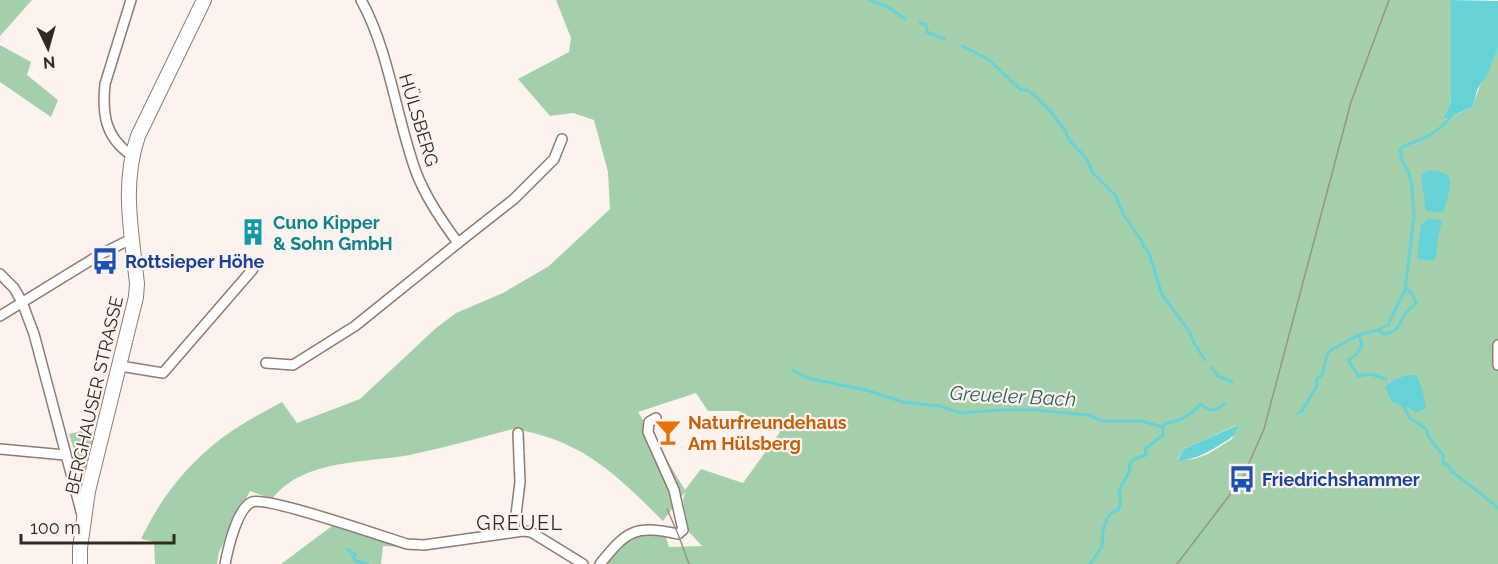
<svg xmlns="http://www.w3.org/2000/svg" width="1498" height="564" font-family="Raleway,sans-serif">
  <style>
    .green { fill: #a4cfab; fill-rule: evenodd }
    .water { fill: #65d2d7 }
    .lines { fill: none; stroke-linecap: round; stroke-linejoin: round }
    .stream { stroke: #65d2d7; stroke-width: 3 }
    .street-casing { stroke: #8f7a70; stroke-width: 12 }
    .secondary-casing { stroke: #8f7a70; stroke-width: 16 }
    .street { stroke: #fff; stroke-width: 9 }
    .secondary { stroke: #fff; stroke-width: 14 }
    .tram { stroke: #9a918c; stroke-width: 1.5 }
    .labels { text-anchor: middle; dominant-baseline: central; stroke-width: 4.5; stroke-linejoin: round; paint-order: stroke }
    .street-label { font-size: 18px; fill: #322925; stroke: #fdf3ee }
    .culture-label { font-size: 18px; font-weight: bold; fill: #0d838f; stroke: #fdf3ee; text-anchor: start }
    .transit-label { font-size: 18px; font-weight: bold; fill: #164399; stroke: #fdf3ee; text-anchor: start }
    .food-label { font-size: 18px; font-weight: bold; fill: #c56008; stroke: #fdf3ee; text-anchor: start }
    .water-label { font-size: 20px; font-style: italic; fill: #2f5e61; stroke: #fdf3ee }
    .neighbourhood-label { font-size: 20px; letter-spacing: 1.5px; fill: #322925; stroke: #fdf3ee }
  </style>
  <rect width="100%" height="100%" fill="#fdf3ee"/>
  <g class="green">
    <polygon points="0,0 32,0 0,36"/>
    <path d="M556 0H1451V96L1450 105 1444 120 1473 107C1478 85 1490 68 1498 48V564H602L615 548 638 534 665 535 669 547 702 546 689 532 683 501 685 492 663 521C617 475 581 439 513 429 480 438 447 447 414 454 368 464 305 457 272 499L250 491 219 552 217 564H155L154 542 141 539C160 499 186 465 222 438 240 424 262 413 282 402L297 423 360 399 436 328 456 313 503 293 549 266 610 209 608 172 594 120 573 113 550 116 518 79 569 52 571 38ZM1416 374 1415 413 1408 407 1389 382 1401 377ZM696 393 708 411H738L780 432 743 483 701 469 685 490 638 412ZM1237 425 1232 439 1208 454 1194 459 1177 460 1184 449Z"/>
    <polygon points="0,45 31,62 27,75 58,100 51,117 0,82"/>
    <polygon points="81,431 94,434 83,478 69,434"/>
    <polygon points="332,526 406,547 383,546 381,564 281,564"/>
  </g>
  <g class="water">
    <polygon points="1451,0 1498,1 1498,48 1488,73 1477,90 1473,107 1443,120 1450,105 1451,96"/>
    <path d="M1427 171C1461 169 1449 190 1444 211L1441 213 1426 211 1421 175Z"/>
    <polygon points="1427,219 1436,219 1442,221 1438,238 1436,257 1433,261 1418,259 1417,257 1421,225"/>
    <path d="M1416 374 1422 389 1426 408 1415 413 1408 407 1392 402 1385 387C1393 377 1404 376 1416 374Z"/>
    <path d="M1238 425C1235 438 1229 439 1218 446 1201 456 1197 458 1177 461L1184 449Z"/>
  </g>
  <g class="lines">
    <g class="stream">
      <polyline points="870,0 878,4 887,6 905,19"/>
      <polyline points="920,23 926,25 927,32 945,39"/>
      <polyline points="962,46 988,59 1021,90 1027,90 1034,95 1051,112 1065,130 1069,140 1086,158 1093,173 1116,196 1123,214 1142,241 1143,246 1149,253 1162,295 1189,331 1194,343 1205,360"/>
      <path d="M1378 330 1383 334C1399 333 1398 324 1405 314 1407 310 1413 307 1416 303L1413 295 1406 288"/>
      <polyline points="1359,335 1362,346 1356,355 1348,360 1358,376 1370,374 1386,379"/>
      <polyline points="1211,367 1218,376 1232,382"/>
      <polyline points="793,370 807,378 866,390 903,402 939,406 961,413 999,410 1035,410 1088,415 1103,421 1141,421 1163,427"/>
      <path d="M1402 403 1409 417 1426 429 1429 438 1443 455V463L1448 465 1452 472C1456 474 1493 503 1498 508"/>
      <path d="M1298 413 1302 411 1317 386 1316 380 1322 375 1327 355 1331 350 1359 335 1378 330 1388 325 1405 290 1414 216 1412 187 1409 173 1402 160 1400 149C1407 143 1416 142 1424 138 1434 133 1445 125 1452 115"/>
      <polyline points="347,549 356,555 353,557 356,561 368,564"/>
      <path d="M1090 564 1102 547 1103 531 1107 519 1112 512 1118 510 1121 504 1119 490 1130 471 1129 465 1134 459 1146 455 1145 449 1163 435V427L1166 423C1179 422 1192 414 1201 404 1210 413 1217 411 1225 403"/>
    </g>
    <defs>
      <g id="street">
        <path d="M131 0 105 84C102 114 105 137 131 155"/>
        <polyline points="458,243 514,199 554,159 562,139"/>
        <polyline points="0,274 14,288 22,302 34,334 82,515"/>
        <polyline points="0,316 101,254 133,238"/>
        <polyline points="1498,345 1498,365"/>
        <path d="M266 363 293 365 355 326 458 243C442 221 426 198 416 172 396 117 389 50 361 0"/>
        <polyline points="120,366 163,373 253,269"/>
        <polyline points="0,449 65,455"/>
        <polyline points="514,531 520,482 518,433"/>
        <path d="M225 564C228 549 237 508 252 502 267 496 384 537 407 544L424 545 523 531 531 532 583 564"/>
        <path d="M600 564C627 530 635 525 678 534L683 530 674 490 648 432 649 422 656 418"/>
      </g>
      <path id="secondary" d="M80 564V548L88 491 136 297 137 284C132 234 121 185 138 136L204 0"/>
    </defs>
    <use href="#street" class="street-casing"/>
    <use href="#secondary" class="secondary-casing"/>
    <use href="#street" class="street"/>
    <use href="#secondary" class="secondary"/>
    <g class="tram">
      <polyline points="667,509 678,534 689,564"/>
      <polyline points="1177,564 1242,479 1264,429 1351,102 1389,0"/>
    </g>
  </g>
  <defs>
    <symbol id="building-bare" viewBox="-9 -9 18 18"><path d="M-4-6H4V6H1V3H-1V6H-4ZM-2.5-4.3h1.7v1.8h-1.7ZM.8-4.3h1.7v1.8H.8ZM-2.5-1h1.7V.8h-1.7ZM.8-1h1.7V.8H.8Z" fill="#0f9aa8" stroke="#fdf3ee" stroke-width="2.5" paint-order="stroke"/></symbol>
    <symbol id="bus-bare" viewBox="-9 -9 18 18"><path d="M-5-6H5V4H4V6H2V4H-2V6H-4V4H-5ZM-3.5-4V0h7V-4ZM-3.5 1.2v1.5H-2V1.2ZM2 1.2v1.5H3.5V1.2Z" fill="#1a4fb4" stroke="#fdf3ee" stroke-width="2.5" paint-order="stroke"/></symbol>
    <symbol id="bar-bare" viewBox="-9 -9 18 18"><path d="M-6-5H6L.8 .8V4.5H3.5V6h-7V4.5H-.8V.8Z" fill="#e8710a" stroke="#fdf3ee" stroke-width="2.5" paint-order="stroke"/></symbol>
  </defs>
  <g fill-rule="evenodd">
    <use href="#building-bare" x="234" y="213" width="38" height="38"/>
    <use href="#bus-bare" x="86" y="242" width="38" height="38"/>
    <use href="#bar-bare" x="649" y="413" width="38" height="38"/>
    <use href="#bus-bare" x="1223" y="460" width="38" height="38"/>
  </g>
  <g class="labels">
    <g class="street-label">
      <text transform="translate(419 120) rotate(73)">HÜLSBERG</text>
      <text transform="translate(94 395) rotate(-77)">BERGHAUSER STRASSE</text>
    </g>
    <g class="culture-label">
      <text x="273" y="222">Cuno Kipper<tspan x="273" dy="21">&amp; Sohn GmbH</tspan></text>
    </g>
    <g class="transit-label">
      <text x="125" y="261">Rottsieper Höhe</text>
      <text x="1262" y="479">Friedrichshammer</text>
    </g>
    <g class="food-label">
      <text x="688" y="422">Naturfreundehaus<tspan x="688" dy="21">Am Hülsberg</tspan></text>
    </g>
    <g class="water-label">
      <text transform="translate(1013 396) rotate(3)">Greueler Bach</text>
    </g>
    <g class="neighbourhood-label">
      <text x="520" y="523">GREUEL</text>
    </g>
  </g>
  <g transform="translate(48 48) rotate(175)" stroke="#fdf3ee" stroke-width="4.5" paint-order="stroke">
  <path d="M0-4.5L10 22L0 15L-10 22Z" fill="#322925"/>
  <text y="-9" font-size="16" font-weight="bold" text-anchor="middle" fill="#322925">N</text>
  </g>
  <path d="M21 534v9h153v-9" fill="none" stroke="#322925" stroke-width="3"/>
  <text x="30" y="534" font-size="18" fill="#322925" stroke="#fdf3ee" stroke-width="4.5" paint-order="stroke">100 m</text>
</svg>
